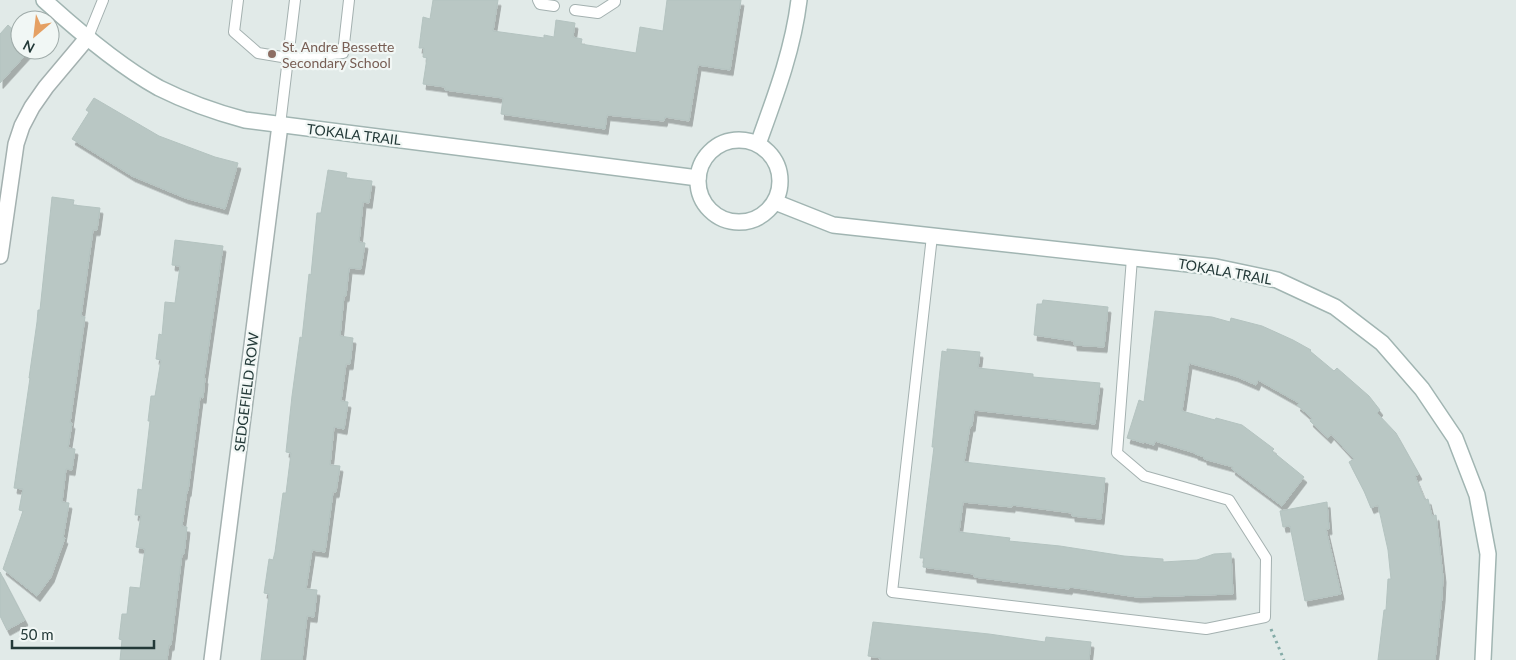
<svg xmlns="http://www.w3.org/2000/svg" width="1516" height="660" font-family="Lato,sans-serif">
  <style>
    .building { fill: #b9c7c4; stroke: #b4c3c0; filter: url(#shadow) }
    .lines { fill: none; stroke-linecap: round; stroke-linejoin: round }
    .lane-casing { stroke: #a4b1b0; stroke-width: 12 }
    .street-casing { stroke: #a4b1b0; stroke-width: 18 }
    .secondary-casing { stroke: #a1b5b2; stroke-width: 18 }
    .path { stroke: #84aba7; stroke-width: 3; stroke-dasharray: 2.5 4; stroke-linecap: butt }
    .lane { stroke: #fff; stroke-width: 10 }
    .street { stroke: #fff; stroke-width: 15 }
    .secondary { stroke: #fff; stroke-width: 15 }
    .education-dot { fill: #8d6e63; stroke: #f1f7f5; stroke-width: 2 }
    .labels { text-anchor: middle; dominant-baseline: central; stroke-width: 4.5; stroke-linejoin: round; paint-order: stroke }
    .education-label { font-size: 14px; fill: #785e54; stroke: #f1f7f5; text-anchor: start }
    .street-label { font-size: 14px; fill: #233938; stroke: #f1f7f5 }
  </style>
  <defs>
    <filter id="shadow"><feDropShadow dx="3" dy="5.5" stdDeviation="0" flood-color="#0004"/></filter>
  </defs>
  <rect width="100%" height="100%" fill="#e1eae8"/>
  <g class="building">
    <polygon points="433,0 498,0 493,31 544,38 544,35 554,37 556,20 575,23 573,37 582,39 581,44 636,53 640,27 663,31 667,0 741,0 730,70 698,65 689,121 665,117 664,121 607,115 605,129 501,114 503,98 445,90 445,87 423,84 427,58 423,57 424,48 419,48 423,17 430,19"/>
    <polygon points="8,25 20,36 20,50 30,50 0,83 0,34"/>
    <polygon points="94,98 159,136 215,157 238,163 225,209 185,198 132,176 72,139 89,112 86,110"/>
    <polygon points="328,170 347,173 346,178 372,181 369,203 363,202 359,242 365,243 361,269 349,268 346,296 344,296 340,336 353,338 350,364 346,364 341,401 348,402 344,429 334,427 330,465 340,466 336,492 333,492 325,552 312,550 306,589 317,590 314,617 307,616 302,660 261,660 269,594 264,593 269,559 273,560 275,552 283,493 286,493 291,453 286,452 292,396 300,337 302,338 309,274 311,275 317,213 321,213"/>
    <polygon points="52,197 74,200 73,205 100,208 97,230 93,230 81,316 85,317 70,423 72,423 68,448 75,449 72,470 66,469 62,502 69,503 63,538 65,538 51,577 37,596 3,569 23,511 19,510 23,489 14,488 30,378 29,378 37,322 38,310 40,310"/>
    <polygon points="175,240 223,246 204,378 205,378 203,398 200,397 188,491 187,491 182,526 187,527 184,554 182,554 171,645 169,645 167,660 120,660 122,640 119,639 122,614 127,614 130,587 140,588 145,549 136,547 141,515 135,515 138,489 142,490 150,421 148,421 151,396 155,396 161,360 156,359 159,334 162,335 165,302 175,303 180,266 172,265"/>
    <polygon points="1043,300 1108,307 1104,347 1074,345 1074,341 1034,335 1037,304 1042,304"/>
    <polygon points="1155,311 1212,317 1230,322 1231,318 1262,326 1293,340 1311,350 1310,351 1334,371 1337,368 1369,396 1380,410 1377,413 1396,433 1419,474 1415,476 1425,500 1428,499 1432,516 1436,515 1437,524 1443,577 1442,597 1435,660 1378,660 1384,610 1386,610 1388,579 1391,579 1388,550 1378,505 1371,508 1364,491 1349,462 1354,459 1331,434 1328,438 1310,421 1312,418 1297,405 1299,403 1258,380 1256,385 1235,376 1189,363 1182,411 1215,420 1216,418 1242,425 1274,449 1272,451 1304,477 1282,506 1232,469 1233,467 1204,459 1204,457 1195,454 1195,453 1155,441 1154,445 1144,442 1144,443 1127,438 1139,400 1144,402"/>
    <polygon points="947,349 980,352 978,368 1033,374 1033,377 1100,383 1095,424 974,410 972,426 970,426 964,462 1105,478 1101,519 1072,516 1072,513 1012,505 1012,507 963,502 959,532 1010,538 1009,541 1060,546 1124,556 1163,559 1163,562 1197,560 1214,554 1231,553 1233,594 1137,597 1070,587 1069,589 982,578 974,577 974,574 923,567 924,558 920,558 934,447 932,447 942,351 947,352"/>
    <polygon points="1327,502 1329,529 1326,529 1341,594 1305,601 1290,526 1283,527 1280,511"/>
    <polygon points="0,572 25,620 7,630 0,616"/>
    <polygon points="873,622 989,634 1045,642 1046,637 1091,642 1089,660 880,660 881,658 868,656"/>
  </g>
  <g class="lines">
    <defs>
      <g id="lane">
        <polyline points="238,0 234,32 258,53 288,58 343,53 349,0"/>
        <polyline points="538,0 540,4 554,6"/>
        <polyline points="575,10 598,13 615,2 615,0"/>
        <polyline points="88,37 103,0"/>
        <polyline points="280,125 295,0"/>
        <polyline points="932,236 892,592 1206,629 1265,617 1266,558 1229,500 1144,476 1117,453 1132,258"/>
      </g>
      <g id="street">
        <polyline points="0,256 16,144 22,126 32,107 46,87 88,37"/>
        <polyline points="212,660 280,125"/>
      </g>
      <g id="secondary">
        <path d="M44 0C77 30 121 67 159 88 187 102 215 112 245 120L698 178"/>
        <circle cx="739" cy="181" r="41"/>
        <path d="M758 144C775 97 793 50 799 0"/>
        <polyline points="775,202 833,225 1216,267 1277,280 1335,307 1382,343 1422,389 1455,438 1477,495 1488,554 1483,660"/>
      </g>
    </defs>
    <use href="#lane" class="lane-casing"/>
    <use href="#street" class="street-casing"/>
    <use href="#secondary" class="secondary-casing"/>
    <polyline class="path" points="1271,629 1284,660"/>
    <use href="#lane" class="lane"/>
    <use href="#street" class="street"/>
    <use href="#secondary" class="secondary"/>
  </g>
  <circle class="education-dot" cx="272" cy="54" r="5"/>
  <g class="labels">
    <g class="education-label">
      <text x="282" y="46">St. Andre Bessette<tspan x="282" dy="16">Secondary School</tspan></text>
    </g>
    <g class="street-label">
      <text transform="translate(354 134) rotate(7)">TOKALA TRAIL</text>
      <text transform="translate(1225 271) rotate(10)">TOKALA TRAIL</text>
      <text transform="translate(246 392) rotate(-83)">SEDGEFIELD ROW</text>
    </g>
  </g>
  <g transform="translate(35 35) rotate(208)"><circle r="24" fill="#f1f7f5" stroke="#9faba9"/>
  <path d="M0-4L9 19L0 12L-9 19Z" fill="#e5a063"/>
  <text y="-8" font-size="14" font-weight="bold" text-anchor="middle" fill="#233938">N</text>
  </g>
  <path d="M12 640v8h142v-8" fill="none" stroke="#233938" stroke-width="2.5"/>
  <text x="20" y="640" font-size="15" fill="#233938" stroke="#f1f7f5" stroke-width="4" paint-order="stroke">50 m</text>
</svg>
